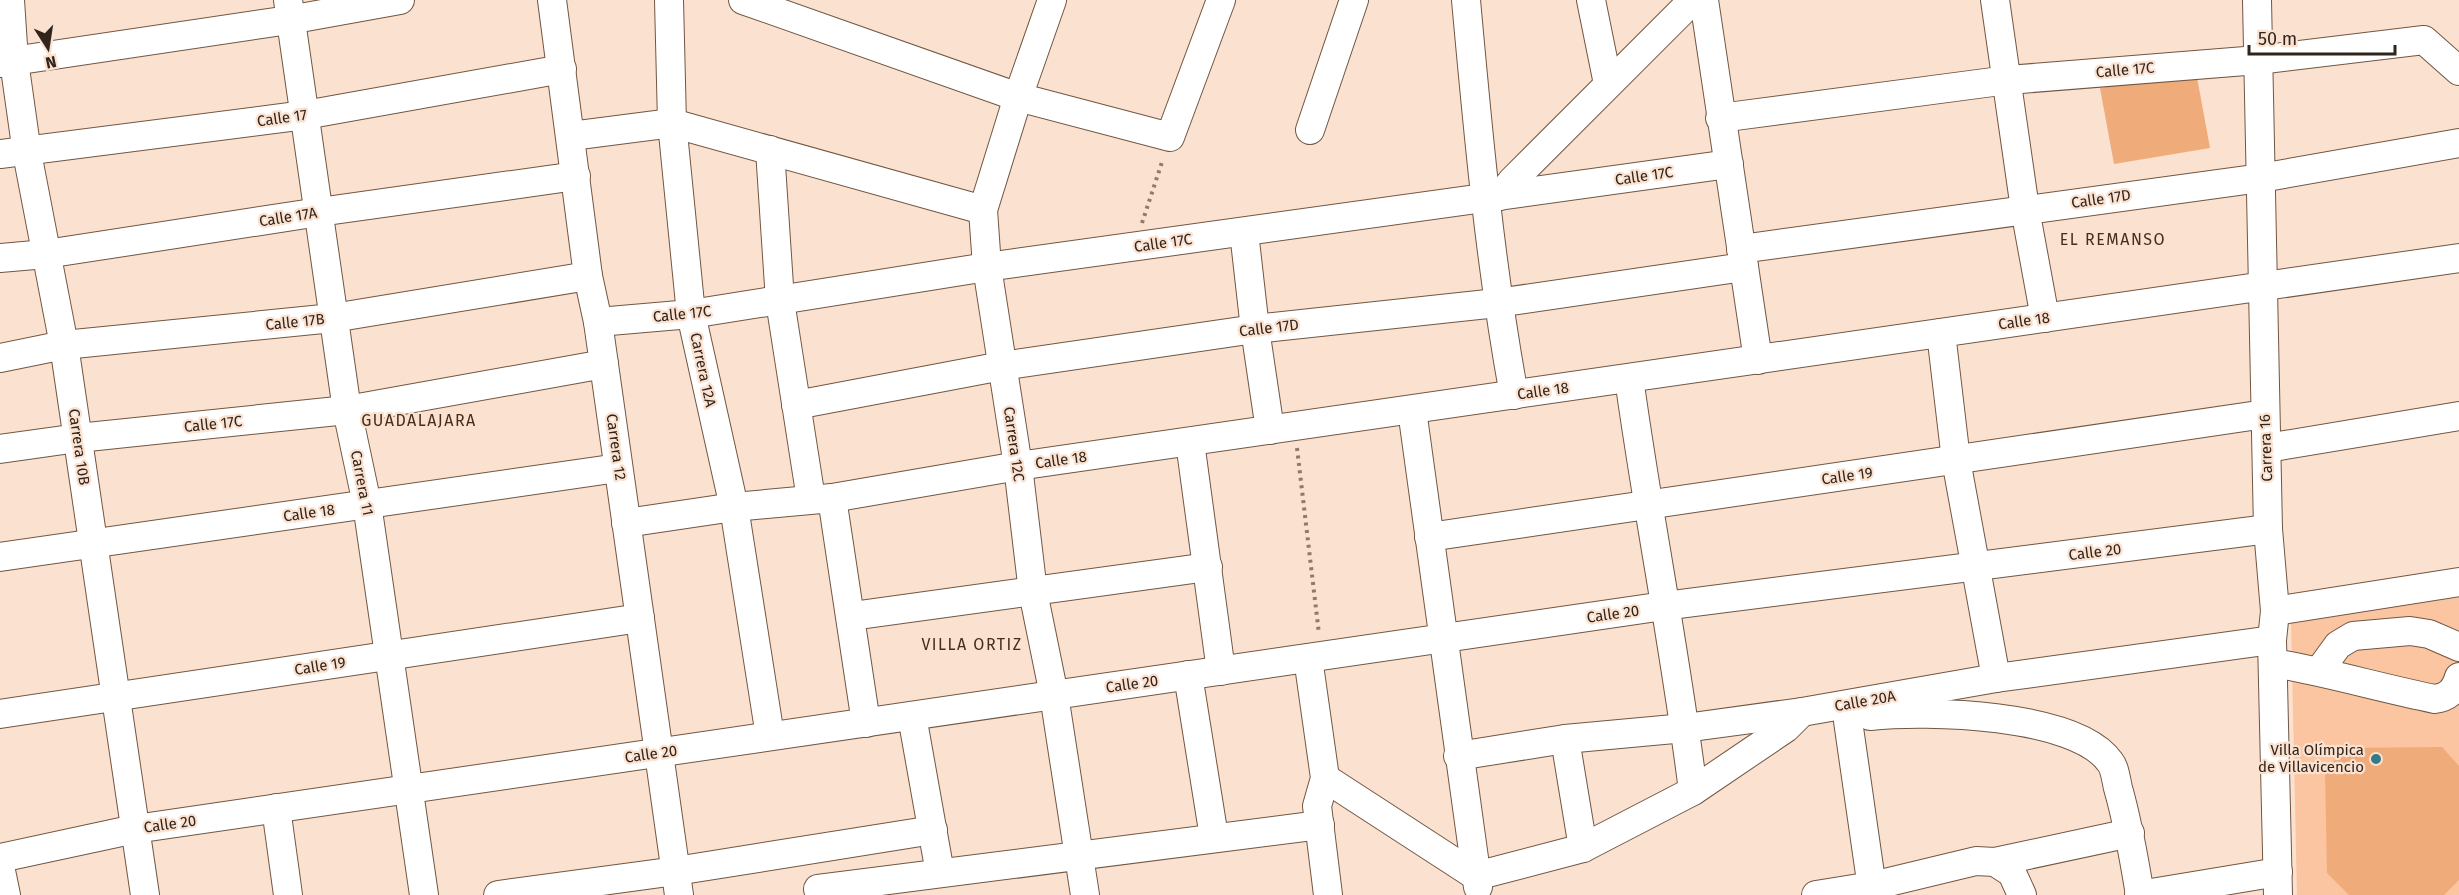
<svg xmlns="http://www.w3.org/2000/svg" width="2459" height="895" font-family="'Fira Sans',sans-serif">
  <style>
    .green { fill: #fac5a0 }
    .building { fill: #efab79 }
    .lines { fill: none; stroke-linecap: round; stroke-linejoin: round }
    .minor-casing { stroke: #715643; stroke-width: 30 }
    .path { stroke: #8e7b6e; stroke-width: 4; stroke-dasharray: 3 4.5; stroke-linecap: butt }
    .minor { stroke: #fff; stroke-width: 28 }
    .poi-dot { fill: #347b85; stroke: #fbe1cf; stroke-width: 2 }
    .labels { text-anchor: middle; dominant-baseline: central; stroke-width: 4.5; stroke-linejoin: round; paint-order: stroke }
    .street-label { font-size: 15px; fill: #30241c; stroke: #fbe1cf }
    .poi-label { font-size: 15px; fill: #30241c; stroke: #fbe1cf; text-anchor: end }
    .neighbourhood-label { font-size: 16px; letter-spacing: 1.5px; fill: #462e1c; stroke: #fbe1cf }
  </style>
  <rect width="100%" height="100%" fill="#fbe1cf"/>
  <polygon class="green" points="2459,593 2459,895 2297,895 2291,622"/>
  <g class="building">
    <polygon points="2196,72 2210,148 2114,164 2100,88"/>
    <polygon points="2442,747 2459,766 2459,880 2444,895 2349,895 2327,873 2325,770 2347,748"/>
  </g>
  <g class="lines">
    <defs>
      <g id="minor">
        <polyline points="10,0 14,61 27,153 64,345 145,895"/>
        <polyline points="288,0 347,410 367,504 424,895"/>
        <polyline points="552,0 588,276 598,322 679,895"/>
        <polyline points="669,0 672,123 691,314 734,507 770,736"/>
        <polyline points="743,0 1018,97 1170,137 1221,0"/>
        <polyline points="1052,0 1018,97 983,210 987,267 1018,466 1033,592 1054,695 1085,895"/>
        <path d="M1466 0C1478 133 1490 264 1514 395"/>
        <polyline points="1591,0 1608,84"/>
        <polyline points="1704,0 1758,360"/>
        <polyline points="1995,0 2025,209 2045,318"/>
        <polyline points="2257,0 2268,529 2275,611 2272,640 2278,895"/>
        <polyline points="0,63 289,20 400,0"/>
        <polyline points="1720,118 2008,80 2258,60 2424,40 2459,71"/>
        <polyline points="1310,130 1354,0"/>
        <polyline points="571,136 672,123 983,210"/>
        <polyline points="770,150 780,301 811,499"/>
        <polyline points="0,154 305,115 562,69"/>
        <polyline points="1500,196 1512,181 1693,0"/>
        <polyline points="1244,232 1255,329 1270,430"/>
        <polyline points="1741,249 2261,178 2459,143"/>
        <polyline points="0,258 46,254 319,212 576,176"/>
        <polyline points="598,322 691,314 987,267 1729,164"/>
        <polyline points="1941,333 1956,460 1996,678"/>
        <polyline points="0,358 64,345 333,318 588,276"/>
        <path d="M1629 378C1648 516 1676 653 1693 791"/>
        <polyline points="796,405 1002,366 1255,329 1497,303 1744,267"/>
        <polyline points="1412,410 1478,887"/>
        <polyline points="1190,442 1221,671"/>
        <polyline points="2267,448 2459,416"/>
        <polyline points="0,449 78,438 347,410 604,364"/>
        <polyline points="832,498 866,723"/>
        <polyline points="626,523 734,507 832,498 1018,466 2459,258"/>
        <polyline points="1429,537 2265,414"/>
        <polyline points="0,557 618,468"/>
        <polyline points="2275,611 2459,582"/>
        <polyline points="852,616 1208,567"/>
        <polyline points="1308,658 1325,778 1317,806 1328,895"/>
        <path d="M2273 663C2327 672 2380 688 2435 699 2449 697 2455 690 2459 677"/>
        <polyline points="2319,671 2338,645 2353,636 2410,631 2429,634 2459,647"/>
        <polyline points="1188,675 1214,837"/>
        <polyline points="0,714 640,618"/>
        <polyline points="912,716 940,873"/>
        <path d="M1870 716C1925 710 2076 713 2110 762 2115 768 2116 780 2118 788 2128 823 2134 858 2140 895"/>
        <polyline points="1848,721 1873,895"/>
        <polyline points="1565,739 1583,848"/>
        <polyline points="1458,756 1565,739 1685,728 1802,712 1996,678 2272,640"/>
        <polyline points="1325,778 1476,876 1583,848 1693,791 1786,728 1802,712"/>
        <polyline points="276,808 288,895"/>
        <polyline points="0,858 135,829 1664,606 2268,529"/>
        <polyline points="1995,862 2012,873 2022,895"/>
        <polyline points="0,866 6,895"/>
        <polyline points="818,889 1320,825"/>
        <polyline points="498,895 676,871 933,830"/>
        <polyline points="1816,895 1872,886 1976,861 1995,862 2130,833"/>
        <polyline points="2139,895 2278,872"/>
      </g>
    </defs>
    <use href="#minor" class="minor-casing"/>
    <g class="path">
      <polyline points="1142,223 1163,159"/>
      <polyline points="1297,448 1319,634"/>
    </g>
    <use href="#minor" class="minor"/>
  </g>
  <circle class="poi-dot" cx="2376" cy="759" r="6"/>
  <g class="labels">
    <g class="street-label">
      <text transform="translate(2125 70) rotate(-5)">Calle 17C</text>
      <text transform="translate(282 118) rotate(-8)">Calle 17</text>
      <text transform="translate(1644 176) rotate(-8)">Calle 17C</text>
      <text transform="translate(2101 199) rotate(-8)">Calle 17D</text>
      <text transform="translate(288 217) rotate(-9)">Calle 17A</text>
      <text transform="translate(1163 243) rotate(-8)">Calle 17C</text>
      <text transform="translate(682 314) rotate(-6)">Calle 17C</text>
      <text transform="translate(2024 321) rotate(-8)">Calle 18</text>
      <text transform="translate(295 322) rotate(-6)">Calle 17B</text>
      <text transform="translate(1269 328) rotate(-7)">Calle 17D</text>
      <text transform="translate(703 370) rotate(78)">Carrera 12A</text>
      <text transform="translate(1543 391) rotate(-8)">Calle 18</text>
      <text transform="translate(213 424) rotate(-6)">Calle 17C</text>
      <text transform="translate(1014 444) rotate(82)">Carrera 12C</text>
      <text transform="translate(79 447) rotate(82)">Carrera 10B</text>
      <text transform="translate(616 447) rotate(82)">Carrera 12</text>
      <text transform="translate(2266 448) rotate(-92)">Carrera 16</text>
      <text transform="translate(1061 460) rotate(-8)">Calle 18</text>
      <text transform="translate(1847 476) rotate(-8)">Calle 19</text>
      <text transform="translate(362 483) rotate(79)">Carrera 11</text>
      <text transform="translate(309 513) rotate(-8)">Calle 18</text>
      <text transform="translate(2095 552) rotate(-7)">Calle 20</text>
      <text transform="translate(1613 614) rotate(-8)">Calle 20</text>
      <text transform="translate(320 666) rotate(-9)">Calle 19</text>
      <text transform="translate(1132 684) rotate(-8)">Calle 20</text>
      <text transform="translate(1865 701) rotate(-10)">Calle 20A</text>
      <text transform="translate(651 754) rotate(-8)">Calle 20</text>
      <text transform="translate(170 824) rotate(-8)">Calle 20</text>
    </g>
    <g class="poi-label">
      <text x="2364" y="750">Villa Olímpica<tspan x="2364" dy="17">de Villavicencio</tspan></text>
    </g>
    <g class="neighbourhood-label">
      <text x="2113" y="239">EL REMANSO</text>
      <text x="419" y="420">GUADALAJARA</text>
      <text x="972" y="644">VILLA ORTIZ</text>
    </g>
  </g>
  <g transform="translate(48 48) rotate(168)" stroke="#fbe1cf" stroke-width="4.5" paint-order="stroke">
  <path d="M0-4.5L10 22L0 15L-10 22Z" fill="#30241c"/>
  <text y="-9" font-size="16" font-weight="bold" text-anchor="middle" fill="#30241c">N</text>
  </g>
  <path d="M2249 45v9h146v-9" fill="none" stroke="#30241c" stroke-width="3"/>
  <text x="2258" y="45" font-size="18" fill="#30241c" stroke="#fbe1cf" stroke-width="4.5" paint-order="stroke">50 m</text>
</svg>
